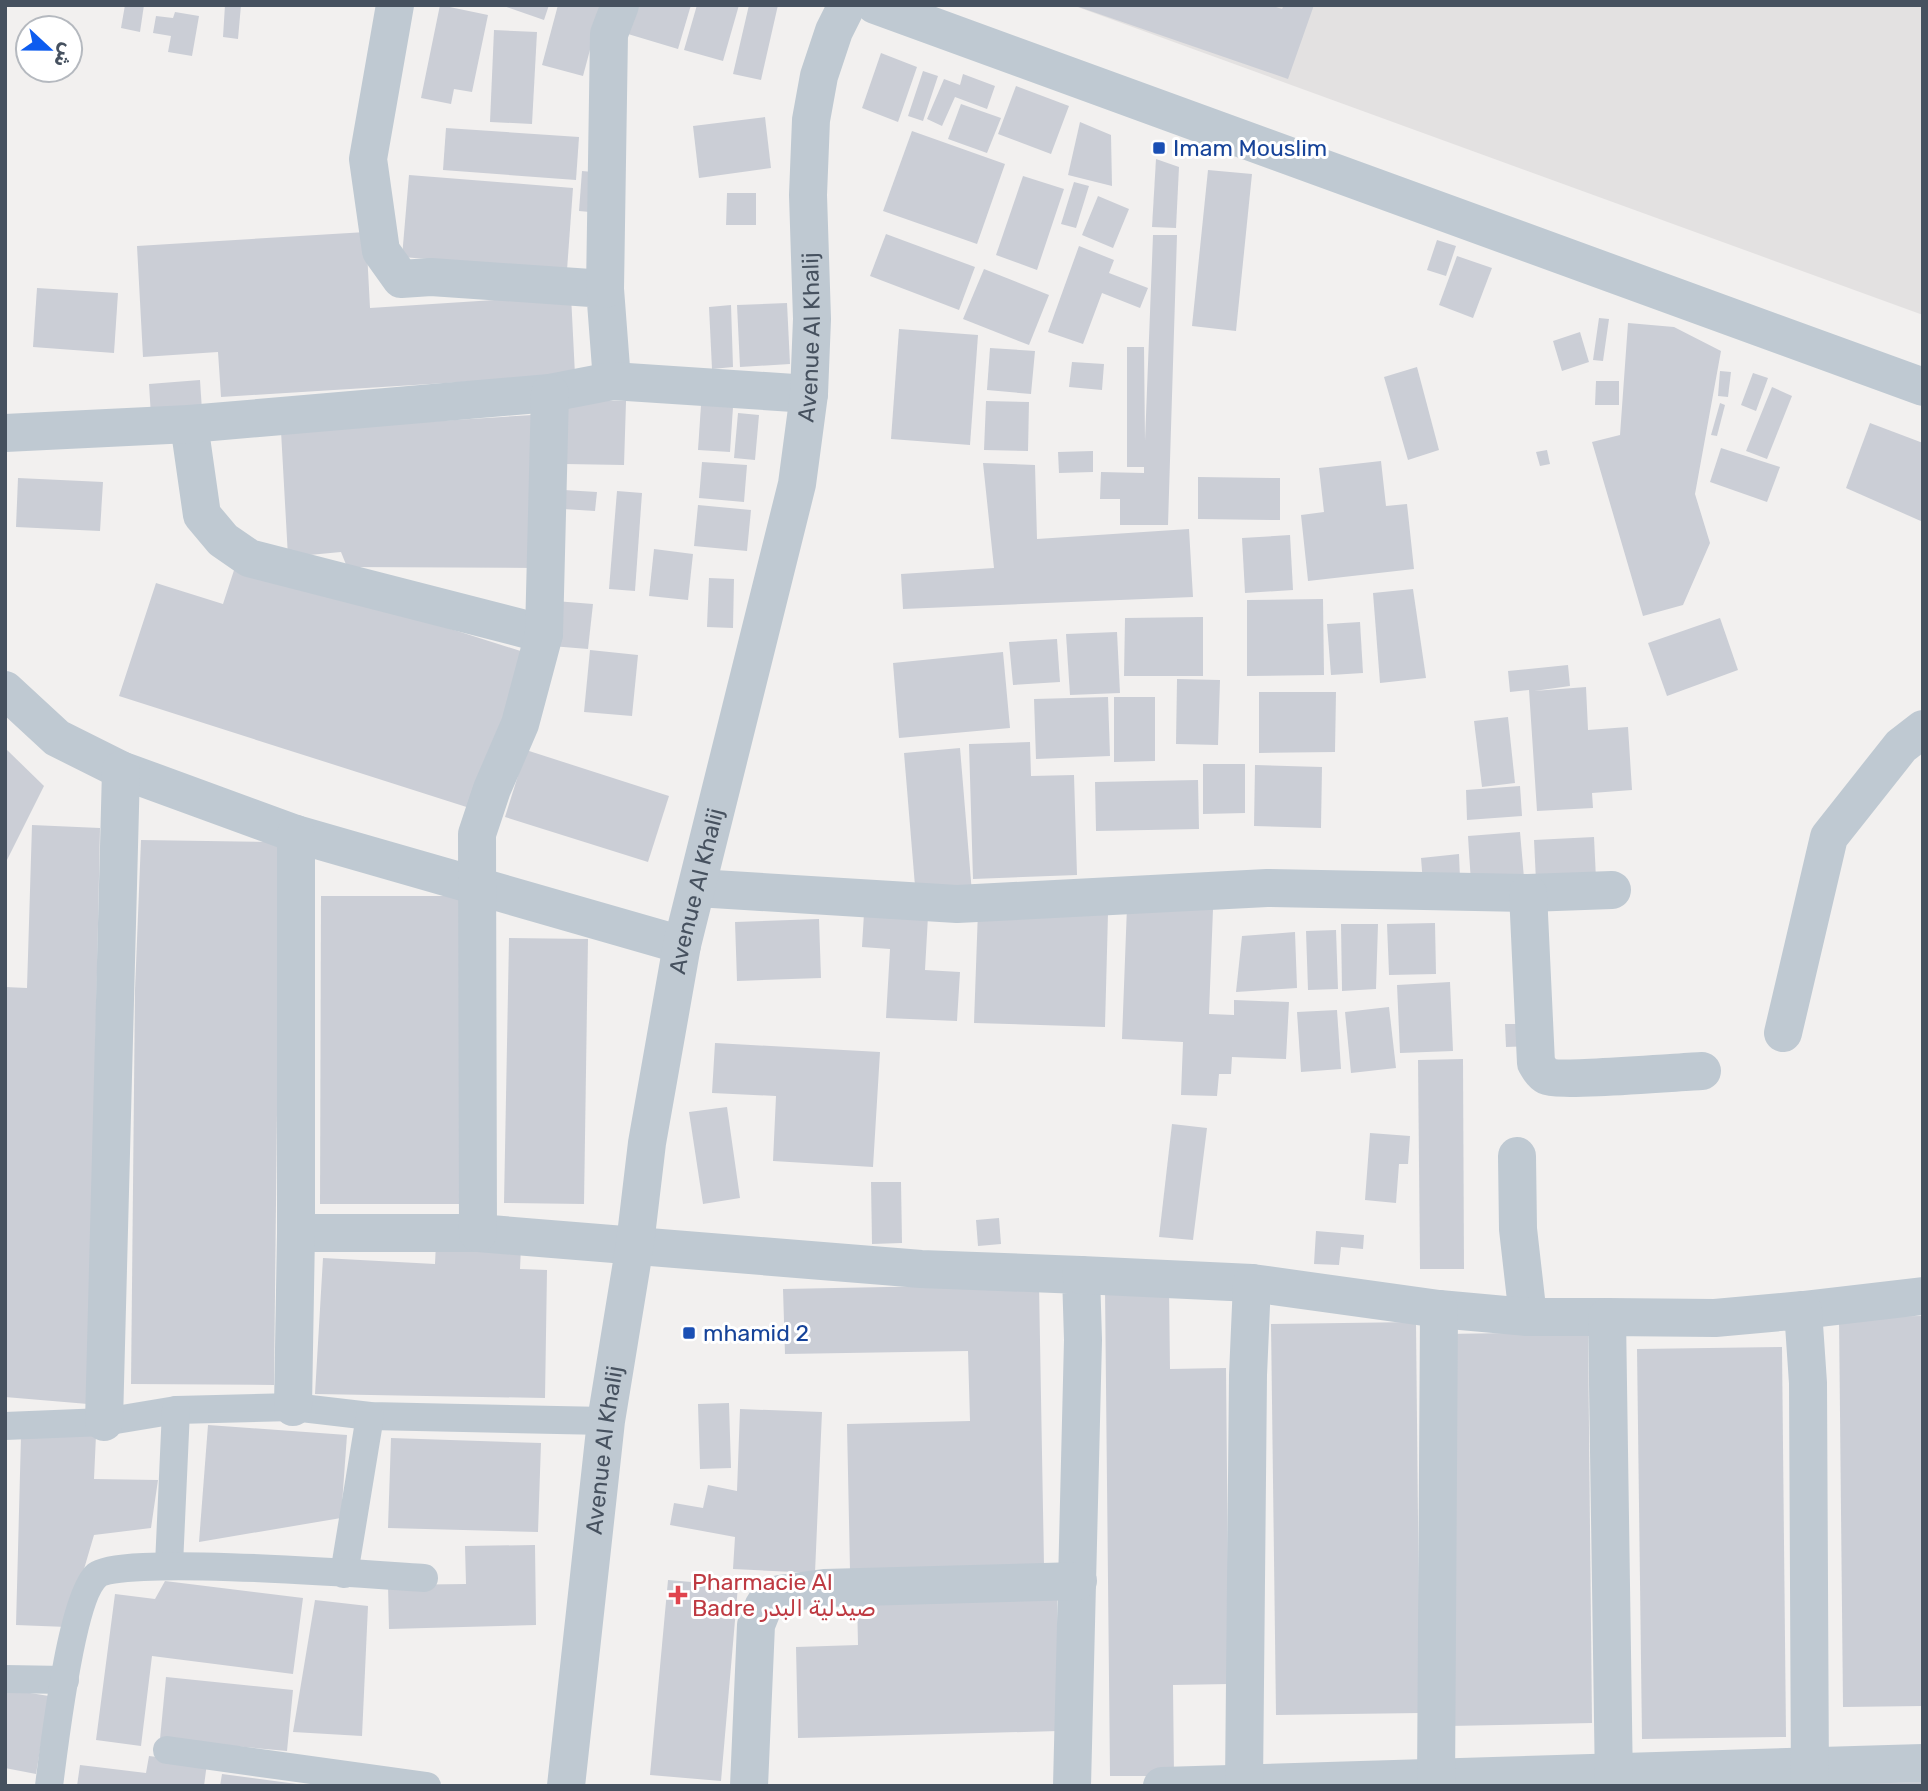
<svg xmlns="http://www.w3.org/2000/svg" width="1928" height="1791" font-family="Rubik,'Noto Sans Arabic',sans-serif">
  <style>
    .education { fill: #e3e1e1 }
    .building { fill: #cbced6 }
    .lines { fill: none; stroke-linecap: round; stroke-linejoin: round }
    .service { stroke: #bfc9d2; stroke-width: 28 }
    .minor { stroke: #bfc9d2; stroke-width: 38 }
    .transit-dot { fill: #1a4fb4; stroke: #fff; stroke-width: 2.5 }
    .health-dot { fill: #e0444e; stroke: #fff; stroke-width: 2.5 }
    .labels { text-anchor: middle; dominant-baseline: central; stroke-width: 6; stroke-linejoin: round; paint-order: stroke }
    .transit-label { font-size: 23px; fill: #164399; stroke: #fff; text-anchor: start }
    .street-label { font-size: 23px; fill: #46515f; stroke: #fff }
    .health-label { font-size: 23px; fill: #be3a42; stroke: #fff; text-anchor: start }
  </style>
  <rect width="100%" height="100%" fill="#f2f0ef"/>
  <polygon class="education" points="1072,5 1923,5 1923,315"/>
  <g class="building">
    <polygon points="125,5 144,5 140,32 121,28"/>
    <polygon points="225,5 241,5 238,39 223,37"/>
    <polygon points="440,5 488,15 472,92 454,89 451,104 421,98"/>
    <polygon points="501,5 549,5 544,20"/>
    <polygon points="558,5 602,5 583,76 542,65"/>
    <polygon points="636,5 691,5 678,49 628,34"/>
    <polygon points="697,5 739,5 723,61 684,50"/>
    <polygon points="749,5 778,5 761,80 733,74"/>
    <polygon points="1270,5 1282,9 1284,5 1314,5 1288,79 1076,6"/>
    <polygon points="175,12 199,16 192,56 168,52 171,36 153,33 156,16 173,18"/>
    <polygon points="494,30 537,32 532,124 490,122"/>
    <polygon points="881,53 917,67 898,122 862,108"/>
    <polygon points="923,71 938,76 923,121 908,116"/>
    <polygon points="963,74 995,86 987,109 955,97 942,126 927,119 944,79 960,85"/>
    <polygon points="1016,86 1069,106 1051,154 998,134"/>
    <polygon points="961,104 1001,118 987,153 948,139"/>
    <polygon points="765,117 771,168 699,178 693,126"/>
    <polygon points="1080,122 1111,135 1112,186 1068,175"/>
    <polygon points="446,128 579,137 576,180 443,170"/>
    <polygon points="912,131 1005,164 977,244 883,211"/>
    <polygon points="1156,159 1179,167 1176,228 1152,227"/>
    <polygon points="1208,170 1252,174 1236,331 1192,326"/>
    <polygon points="582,171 593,172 590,212 579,211"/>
    <polygon points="409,175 573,188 567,270 402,257"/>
    <polygon points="1023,176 1064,189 1037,270 996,255"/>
    <polygon points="1074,182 1089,186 1076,228 1061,224"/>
    <polygon points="727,193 756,193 756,225 726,225"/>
    <polygon points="1098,196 1129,209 1113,248 1082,235"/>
    <polygon points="366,232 370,308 571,295 575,375 221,397 218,352 143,357 137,246"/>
    <polygon points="886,234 975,267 959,310 870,276"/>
    <polygon points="1153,235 1177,235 1168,525 1120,525 1120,499 1100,499 1101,472 1144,473 1144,467 1127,467 1127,347 1144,347 1145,441"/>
    <polygon points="1437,240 1456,246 1446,276 1427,270"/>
    <polygon points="1079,246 1114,260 1109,273 1148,288 1140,308 1102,293 1083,344 1048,332"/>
    <polygon points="1457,256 1492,268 1473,318 1439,305"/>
    <polygon points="984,269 1049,295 1029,345 963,319"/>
    <polygon points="37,288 118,293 114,353 33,347"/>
    <polygon points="787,303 790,364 740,367 737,305"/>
    <polygon points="731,305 733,367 712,369 709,307"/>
    <polygon points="1599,318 1609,319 1603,361 1593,360"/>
    <polygon points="1628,323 1674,327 1721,351 1695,494 1710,543 1683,605 1643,616 1592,442 1620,435"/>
    <polygon points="899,329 978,335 970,445 891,439"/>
    <polygon points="1580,332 1589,362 1562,371 1553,341"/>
    <polygon points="990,348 1035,351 1031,394 987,390"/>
    <polygon points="1072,362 1104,364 1102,390 1069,387"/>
    <polygon points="1417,367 1439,450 1408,460 1384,377"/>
    <polygon points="1720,371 1731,372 1728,397 1718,396"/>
    <polygon points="1753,373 1768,378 1756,411 1741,405"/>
    <polygon points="200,380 202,411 151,416 149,384"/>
    <polygon points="1596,381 1619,381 1619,405 1595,405"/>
    <polygon points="1772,387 1792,396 1767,459 1746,451"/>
    <polygon points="566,399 626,401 624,465 565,464"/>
    <polygon points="986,401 1029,402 1028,451 984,450"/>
    <polygon points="1720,403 1725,405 1717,436 1711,435"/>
    <polygon points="701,405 733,407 730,452 698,450"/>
    <polygon points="738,413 759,415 755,460 734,458"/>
    <polygon points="532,415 536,568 347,567 341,552 288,557 281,431"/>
    <polygon points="1870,423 1923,443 1923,522 1846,488"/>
    <polygon points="1721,448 1780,467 1767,502 1710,482"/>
    <polygon points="1547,450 1550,464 1540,466 1536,452"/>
    <polygon points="1093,451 1093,472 1059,473 1058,452"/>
    <polygon points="1381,461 1386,506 1407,504 1414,569 1308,581 1301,515 1324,512 1319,468"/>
    <polygon points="702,462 747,465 744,502 699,498"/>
    <polygon points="983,463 1035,465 1037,539 1189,529 1193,597 903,609 901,574 994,568"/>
    <polygon points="1198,477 1280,478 1280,520 1198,519"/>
    <polygon points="18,478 103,482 100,531 16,527"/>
    <polygon points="564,490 597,492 595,511 563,509"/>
    <polygon points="617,491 642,493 635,591 609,589"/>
    <polygon points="698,505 751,510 747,551 694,546"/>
    <polygon points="1290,535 1293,590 1245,593 1242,538"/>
    <polygon points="654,549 693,554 688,600 649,596"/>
    <polygon points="237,561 530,654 479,811 119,696 156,583 223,604"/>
    <polygon points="709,578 734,579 733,628 707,627"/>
    <polygon points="1413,589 1426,678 1380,683 1373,593"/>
    <polygon points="1323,599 1324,675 1247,676 1247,600"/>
    <polygon points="555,601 593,604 588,649 551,646"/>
    <polygon points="1203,617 1203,676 1124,676 1125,618"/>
    <polygon points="1720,618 1738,670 1667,696 1648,643"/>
    <polygon points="1360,622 1363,673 1331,675 1327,624"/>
    <polygon points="1117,632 1120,693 1070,695 1066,634"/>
    <polygon points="1057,639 1060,682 1013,685 1009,642"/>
    <polygon points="590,650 638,655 632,716 584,712"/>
    <polygon points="1003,652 1010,728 899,738 893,663"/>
    <polygon points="1568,665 1570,686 1534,691 1586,687 1588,730 1628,727 1632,790 1592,793 1593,808 1537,811 1529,690 1510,692 1508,671"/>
    <polygon points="1177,679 1220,680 1218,745 1176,744"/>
    <polygon points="1259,692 1336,692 1335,752 1259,753"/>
    <polygon points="1108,697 1110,756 1036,759 1034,699"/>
    <polygon points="1114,697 1155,697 1155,761 1114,762"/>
    <polygon points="1508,717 1515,783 1482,787 1474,721"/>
    <polygon points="1030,742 1031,776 1074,775 1077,875 973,879 969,744"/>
    <polygon points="5,748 44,786 5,864"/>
    <polygon points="960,748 972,893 916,898 904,753"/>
    <polygon points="526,750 669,796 648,862 505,817"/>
    <polygon points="1203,764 1245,764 1245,813 1203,814"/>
    <polygon points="1255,765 1322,767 1321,828 1254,826"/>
    <polygon points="1198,780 1199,829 1096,831 1095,782"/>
    <polygon points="1520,786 1522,816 1467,820 1466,790"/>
    <polygon points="32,825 100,828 88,1404 5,1397 5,987 27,988"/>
    <polygon points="1520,832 1524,878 1471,883 1468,836"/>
    <polygon points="1594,837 1596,879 1536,881 1534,840"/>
    <polygon points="141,840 280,842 274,1385 131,1384 135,990"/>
    <polygon points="1459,854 1460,879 1423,883 1421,858"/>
    <polygon points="321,896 466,896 465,1204 320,1204"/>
    <polygon points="1127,906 1213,909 1209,1014 1234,1015 1234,1000 1289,1002 1286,1059 1232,1057 1231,1074 1219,1074 1217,1096 1181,1095 1183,1042 1122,1039"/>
    <polygon points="978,910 1108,913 1105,1027 974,1023"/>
    <polygon points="864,913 928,916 925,970 960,972 957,1021 886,1018 890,949 862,947"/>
    <polygon points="819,919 821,978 737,981 735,922"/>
    <polygon points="1435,923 1436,974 1389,975 1387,924"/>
    <polygon points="1341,924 1378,924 1376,989 1342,991"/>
    <polygon points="1336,930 1338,989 1308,990 1306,931"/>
    <polygon points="1295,932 1297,988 1236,992 1242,936"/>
    <polygon points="509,938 588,939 584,1204 504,1203"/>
    <polygon points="1450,982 1453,1051 1400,1053 1397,985"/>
    <polygon points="1389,1007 1396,1068 1351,1073 1345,1012"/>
    <polygon points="1337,1010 1341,1069 1301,1072 1297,1012"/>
    <polygon points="1505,1024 1531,1024 1531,1046 1506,1047"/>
    <polygon points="715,1043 880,1052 873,1167 773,1161 776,1096 712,1093"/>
    <polygon points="1463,1059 1464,1269 1420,1269 1418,1060"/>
    <polygon points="727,1107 740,1198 703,1204 689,1112"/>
    <polygon points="1172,1124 1207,1128 1193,1240 1159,1237"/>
    <polygon points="1370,1133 1410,1136 1408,1164 1399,1164 1396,1203 1365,1200"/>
    <polygon points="871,1182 901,1182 902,1243 872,1244"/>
    <polygon points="999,1218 1001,1244 978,1246 976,1220"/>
    <polygon points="1316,1231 1364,1235 1363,1249 1341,1247 1339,1265 1314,1264"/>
    <polygon points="436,1243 521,1247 520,1269 547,1270 545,1398 315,1394 323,1258 435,1264"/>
    <polygon points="1039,1284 1044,1566 850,1570 847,1424 970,1421 968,1351 785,1354 783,1289"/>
    <polygon points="1169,1287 1170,1369 1226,1368 1229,1684 1173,1685 1174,1776 1110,1776 1105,1288"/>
    <polygon points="1923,1316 1923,1706 1843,1707 1839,1317"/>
    <polygon points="1416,1322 1420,1713 1276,1715 1271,1324"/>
    <polygon points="1588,1332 1592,1723 1448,1726 1444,1334"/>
    <polygon points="1782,1347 1786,1737 1642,1739 1637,1349"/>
    <polygon points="729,1403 731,1468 700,1469 698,1404"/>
    <polygon points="740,1409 822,1412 815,1573 733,1569 735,1537 670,1525 674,1503 703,1508 708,1485 737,1491"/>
    <polygon points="208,1425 347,1435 341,1518 199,1542"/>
    <polygon points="96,1435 94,1479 158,1480 151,1528 94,1535 67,1627 16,1625 21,1436"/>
    <polygon points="391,1438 541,1443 538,1532 388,1528"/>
    <polygon points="535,1545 536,1625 389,1629 388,1585 466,1584 465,1546"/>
    <polygon points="668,1580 738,1586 721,1781 650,1775"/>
    <polygon points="165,1581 303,1598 293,1674 152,1656 141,1746 96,1740 115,1594 155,1599"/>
    <polygon points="1057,1594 1058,1731 798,1738 796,1647 858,1645 857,1597"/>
    <polygon points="315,1600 368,1606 362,1736 293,1732"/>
    <polygon points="166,1677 293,1690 287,1751 160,1739"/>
    <polygon points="5,1689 49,1696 36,1774 5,1768"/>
    <polygon points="149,1756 207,1763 204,1786 77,1786 80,1765 146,1773"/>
    <polygon points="222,1774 297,1784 297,1786 220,1786"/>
    <polygon points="1923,1782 1923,1786 1843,1786 1843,1783"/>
  </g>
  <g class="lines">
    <g class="service">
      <polyline points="5,1426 104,1422 176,1410 293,1407 370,1416 606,1421"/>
      <polyline points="169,1565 176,1410"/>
      <polyline points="344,1574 370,1416"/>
      <polyline points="5,1679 65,1680"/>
      <polyline points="167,1750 427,1786"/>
      <path d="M49 1786C54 1748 71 1597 97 1575 120 1555 377 1575 424 1578"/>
    </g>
    <g class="minor">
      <polyline points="395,5 368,159 381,251 401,279 431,277 605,289 612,381"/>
      <polyline points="875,5 1923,387"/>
      <polyline points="605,289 609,34 620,5"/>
      <polyline points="189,424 202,515 223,540 249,558 544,634"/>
      <polyline points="5,433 189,424 550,393 612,381 809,394"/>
      <polyline points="5,690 57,738 121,770 296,834 682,945"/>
      <polyline points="697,888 957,904 1267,888 1528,893 1612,890"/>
      <path d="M1528 893 1536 1063C1539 1068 1541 1073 1547 1076 1559 1082 1679 1072 1702 1071"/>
      <polyline points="1783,1033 1829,837 1901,746 1923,729"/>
      <polyline points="1517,1156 1518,1229 1528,1317"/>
      <polyline points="296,1233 478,1233 921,1269 1081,1275 1083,1340 1072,1786"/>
      <polyline points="478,1233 477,834 492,789 520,724 544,634 550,393"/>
      <polyline points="1081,1275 1252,1283"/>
      <polyline points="1439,1309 1528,1317 1607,1317"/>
      <polyline points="1803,1310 1923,1296"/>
      <polyline points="293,1407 296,1233 296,834"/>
      <polyline points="104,1422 121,770"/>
      <path id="s1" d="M566 1786 606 1421 635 1244 647 1143 682 945 797 484 809 394 812 319 808 195 811 120 819 76 834 31 847 5"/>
      <polyline points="749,1786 756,1625 764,1605 779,1594 824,1588 1078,1581"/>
      <polyline points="1162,1786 1923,1763"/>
      <polyline points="1244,1786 1248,1375 1252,1283 1439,1309 1436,1786"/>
      <polyline points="1614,1786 1607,1317 1715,1318 1803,1310 1808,1383 1810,1786"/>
    </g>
  </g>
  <g class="transit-dot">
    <rect x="1152" y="141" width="14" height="14" rx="3.5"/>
    <rect x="682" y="1326" width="14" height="14" rx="3.5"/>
  </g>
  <path class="health-dot" d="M674.5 1584.5h7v7h7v7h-7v7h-7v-7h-7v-7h7z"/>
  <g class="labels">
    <g class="transit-label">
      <text x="1173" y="148">Imam Mouslim</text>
      <text x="703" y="1333">mhamid 2</text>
    </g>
    <g class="street-label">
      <text stroke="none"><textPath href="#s1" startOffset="1472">Avenue Al Khalij</textPath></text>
      <text stroke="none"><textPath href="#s1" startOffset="905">Avenue Al Khalij</textPath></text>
      <text stroke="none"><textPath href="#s1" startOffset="338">Avenue Al Khalij</textPath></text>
    </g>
    <g class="health-label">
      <text x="692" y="1582">Pharmacie Al<tspan x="692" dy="26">Badre صيدلية البدر</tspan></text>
    </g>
  </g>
  <rect width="1928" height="1791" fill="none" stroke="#46515f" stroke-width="14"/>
  <g transform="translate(49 49) rotate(112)"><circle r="33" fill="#ffffff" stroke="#b5b9bf" stroke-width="2"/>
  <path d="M0-5L12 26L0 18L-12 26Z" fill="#0d5cef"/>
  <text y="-10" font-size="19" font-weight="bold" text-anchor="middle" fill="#46515f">ش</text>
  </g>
</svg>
